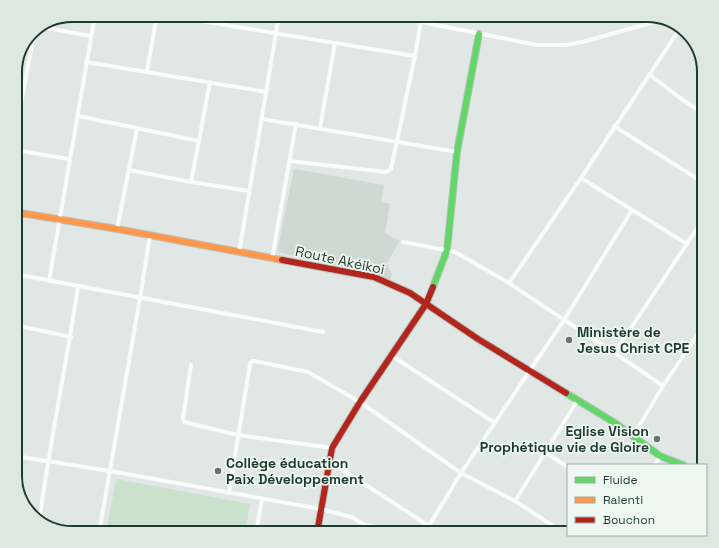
<svg xmlns="http://www.w3.org/2000/svg" width="719" height="548" font-family="'Space Grotesk',sans-serif">
  <style>
    .built { fill: #ced9d3 }
    .green { fill: #c9e1cd }
    .lines { fill: none; stroke-linecap: round; stroke-linejoin: round }
    .fast-casing { stroke: #bac4bf; stroke-width: 8 }
    .slow-casing { stroke: #bac4bf; stroke-width: 8 }
    .jam-casing { stroke: #bac4bf; stroke-width: 8 }
    .street { stroke: #fafbfb; stroke-width: 4 }
    .fast { stroke: #63d668; stroke-width: 6 }
    .slow { stroke: #ff974d; stroke-width: 6 }
    .jam { stroke: #b3261e; stroke-width: 6 }
    .poi-dot { fill: #63776e; stroke: #eef7f1; stroke-width: 1.5 }
    .labels { text-anchor: middle; dominant-baseline: central; stroke-width: 3.5; stroke-linejoin: round; paint-order: stroke }
    .street-label { font-size: 14px; fill: #1f3a2f; stroke: #eef7f1 }
    .poi-label { font-size: 14px; font-weight: bold; fill: #1f3a2f; stroke: #eef7f1; text-anchor: start }
    .rim { fill: none; stroke: #1f3a2f; stroke-width: 2 }
  </style>
  <rect width="100%" height="100%" fill="#e1e7e4"/>
  <polygon class="built" points="294,169 384,185 381,203 390,203 385,233 400,241 386,264 392,274 389,282 378,274 277,252"/>
  <polygon class="green" points="116,479 250,504 245,533 106,533"/>
  <g class="lines">
    <defs>
      <g id="fast">
        <polyline points="433,287 447,250 457,152 479,34"/>
        <polyline points="566,393 615,423 660,456 683,465"/>
      </g>
      <polyline id="slow" points="15,212 117,229 282,260"/>
      <g id="jam">
        <polyline points="282,260 374,277 410,293 478,339 566,393"/>
        <polyline points="317,533 332,448 360,402 426,304 433,287"/>
      </g>
    </defs>
    <use href="#fast" class="fast-casing"/>
    <use href="#slow" class="slow-casing"/>
    <use href="#jam" class="jam-casing"/>
    <g class="street">
      <polyline points="164,15 415,56"/>
      <polyline points="381,15 421,22 537,45 566,45 582,42 662,20"/>
      <polyline points="41,27 91,36"/>
      <polyline points="86,62 266,92"/>
      <polyline points="147,71 157,15"/>
      <polyline points="649,74 680,98 704,114"/>
      <polyline points="78,116 199,141"/>
      <polyline points="262,119 457,152"/>
      <polyline points="614,126 704,183"/>
      <polyline points="320,128 335,43"/>
      <polyline points="15,144 19,114 35,29"/>
      <polyline points="15,150 69,159"/>
      <polyline points="289,161 386,172 391,169 415,56 422,15"/>
      <polyline points="129,170 191,182 249,191"/>
      <polyline points="581,178 687,244"/>
      <polyline points="191,182 210,82"/>
      <polyline points="117,229 137,129"/>
      <polyline points="403,242 455,252 509,283"/>
      <polyline points="239,253 279,15"/>
      <polyline points="272,259 296,124"/>
      <polyline points="15,274 323,332"/>
      <polyline points="49,281 95,15"/>
      <polyline points="15,316 22,275"/>
      <polyline points="15,325 71,337"/>
      <polyline points="615,352 704,218"/>
      <polyline points="392,356 495,423"/>
      <polyline points="191,365 183,418 184,422 238,435 332,448"/>
      <path d="M663 386C612 350 560 318 509 283L581 178 681 27"/>
      <polyline points="633,436 663,386 704,325"/>
      <polyline points="546,453 568,467"/>
      <polyline points="15,456 110,471 321,509 351,517 365,525 411,533"/>
      <polyline points="329,461 429,526 426,532 423,533"/>
      <polyline points="655,465 660,456"/>
      <polyline points="229,493 250,364 252,361 254,361 308,372 360,402 461,473 515,501 564,533"/>
      <polyline points="515,501 577,401"/>
      <path d="M39 522C50 443 66 365 78 287"/>
      <polyline points="99,533 140,298 150,235"/>
      <polyline points="256,533 262,499"/>
      <polyline points="378,533 379,527"/>
      <polyline points="439,533 429,526 461,473 564,320 632,210"/>
    </g>
    <use href="#fast" class="fast"/>
    <use href="#slow" class="slow"/>
    <use href="#jam" class="jam"/>
  </g>
  <g class="poi-dot">
    <circle cx="569" cy="340" r="4"/>
    <circle cx="657" cy="439" r="4"/>
    <circle cx="218" cy="471" r="4"/>
  </g>
  <g class="labels">
    <g class="street-label">
      <text transform="translate(340 260) rotate(12)">Route Akéikoi</text>
    </g>
    <g class="poi-label">
      <text x="577" y="332">Ministère de<tspan x="577" dy="16">Jesus Christ CPE</tspan></text>
      <text x="649" y="431" text-anchor="end">Eglise Vision<tspan x="649" dy="16">Prophétique vie de Gloire</tspan></text>
      <text x="226" y="463">Collège éducation<tspan x="226" dy="16">Paix Développement</tspan></text>
    </g>
  </g>
  <path d="M0 0H719V548H0ZM72 22H647A50 50 0 0 1 697 72V476A50 50 0 0 1 647 526H72A50 50 0 0 1 22 476V72A50 50 0 0 1 72 22Z" fill="#dde8e1" fill-rule="evenodd"/>
  <path class="rim" d="M72 22H647A50 50 0 0 1 697 72V476A50 50 0 0 1 647 526H72A50 50 0 0 1 22 476V72A50 50 0 0 1 72 22Z"/>
  <rect x="567" y="464" width="140" height="72" fill="#eef7f1" stroke="#9baba3"/>
  <rect x="575" y="477" width="20" height="6" fill="#63d668" stroke="#9baba3"/>
  <text x="603" y="484" font-size="12" fill="#1f3a2f">Fluide</text>
  <rect x="575" y="497" width="20" height="6" fill="#ff974d" stroke="#9baba3"/>
  <text x="603" y="504" font-size="12" fill="#1f3a2f">Ralenti</text>
  <rect x="575" y="517" width="20" height="6" fill="#b3261e" stroke="#9baba3"/>
  <text x="603" y="524" font-size="12" fill="#1f3a2f">Bouchon</text>
</svg>
